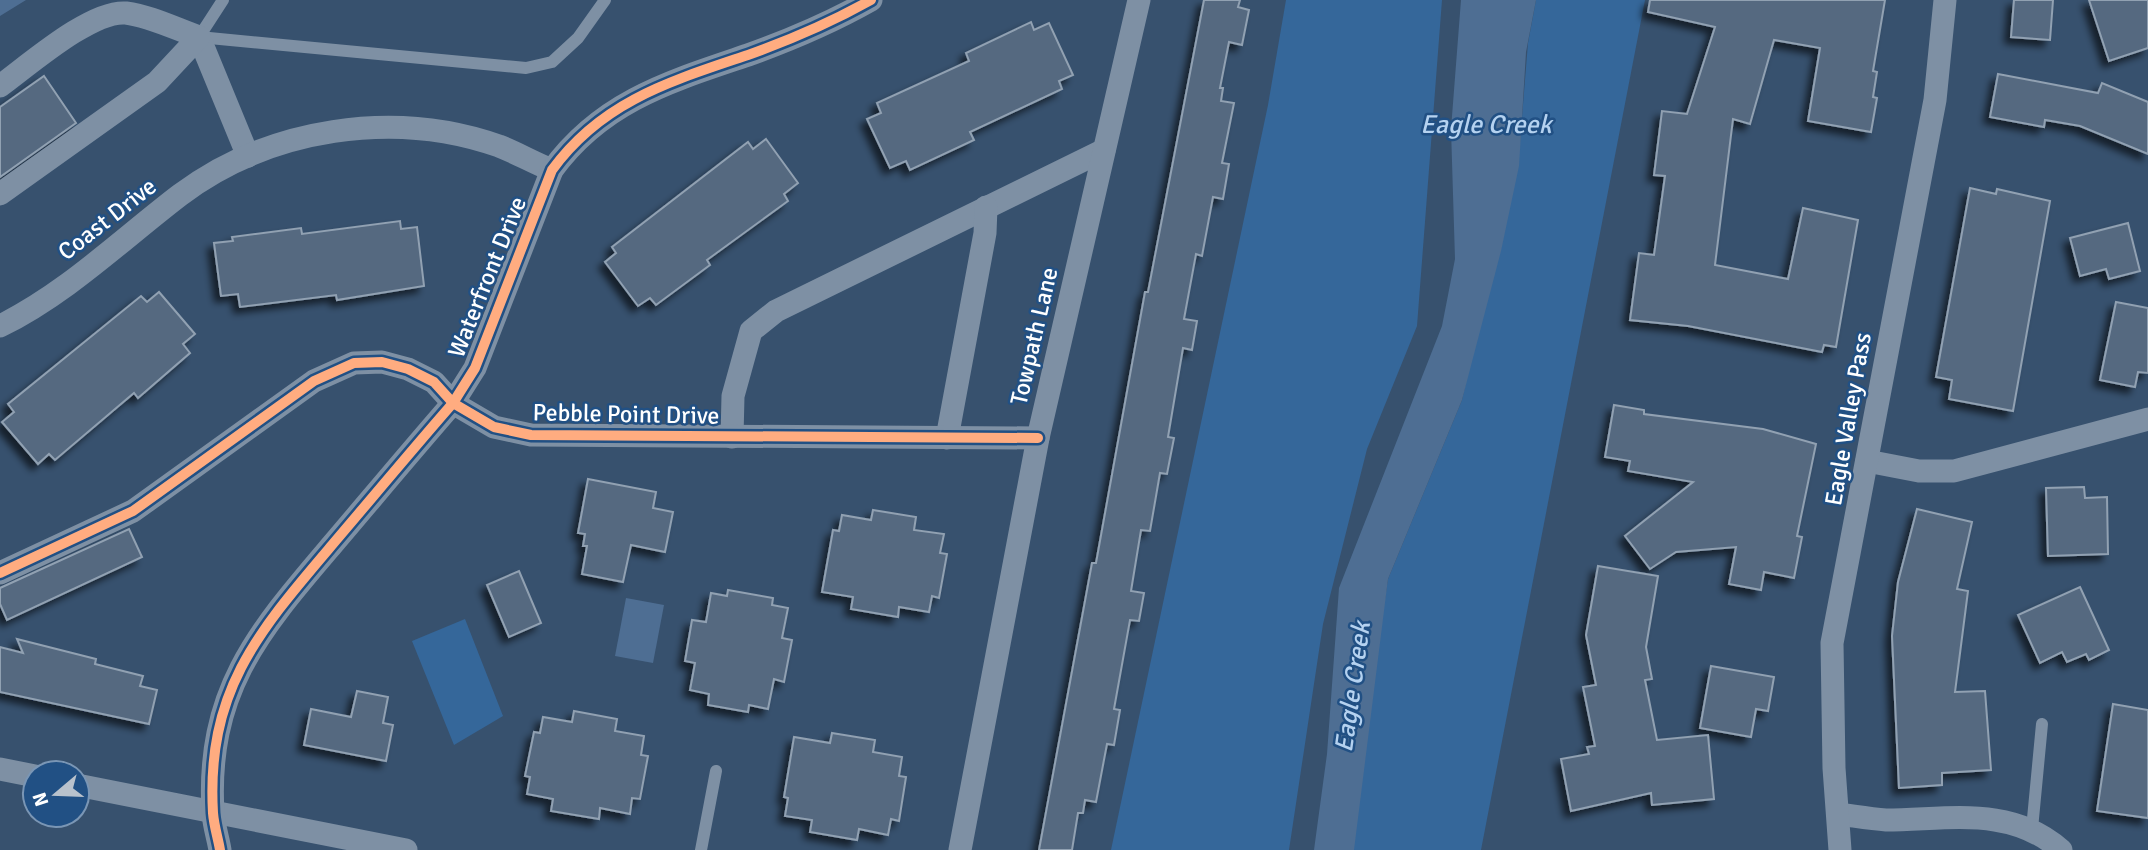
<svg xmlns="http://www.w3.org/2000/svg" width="2148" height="850" font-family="Signika,sans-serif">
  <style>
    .green { fill: #35679a }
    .water { fill: #4e6e93 }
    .building { fill: #556980; stroke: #91a1b2; stroke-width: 2; filter: url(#shadow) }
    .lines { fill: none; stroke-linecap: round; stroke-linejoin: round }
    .service { stroke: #7e90a4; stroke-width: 12 }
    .minor { stroke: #7e90a4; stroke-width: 23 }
    .cycleway-casing { stroke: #215084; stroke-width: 15 }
    .cycleway { stroke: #ffac80; stroke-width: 10 }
    .labels { text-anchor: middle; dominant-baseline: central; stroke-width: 5; stroke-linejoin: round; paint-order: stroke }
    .street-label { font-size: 24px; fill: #fff; stroke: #215084 }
    .water-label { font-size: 26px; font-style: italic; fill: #b5d2f0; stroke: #215084 }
  </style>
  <defs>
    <filter id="shadow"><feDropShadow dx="-6" dy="6" stdDeviation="3.5" flood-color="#0009"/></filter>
  </defs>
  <rect width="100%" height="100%" fill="#37516e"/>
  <g class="green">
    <polygon points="1286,0 1442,0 1417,326 1367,449 1323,624 1289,850 1111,850 1268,105"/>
    <polygon points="1536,0 1645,0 1481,850 1347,850 1388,579 1462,400 1520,142 1528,43"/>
    <polygon points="465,619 503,716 454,745 412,641"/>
  </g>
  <g class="water">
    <polygon points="0,0 26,0 0,16"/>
    <polygon points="1461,0 1536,0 1526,52 1519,166 1501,251 1462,400 1388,579 1354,850 1314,850 1327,754 1339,588 1442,326 1455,259 1451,129"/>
    <polygon points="626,598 664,605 653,663 615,656"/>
  </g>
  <g class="building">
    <polygon points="1204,0 1240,0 1238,7 1249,10 1242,45 1229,42 1220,88 1223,88 1221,101 1234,103 1222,163 1229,164 1223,199 1213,197 1202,256 1196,254 1184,319 1197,321 1192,350 1183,348 1168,437 1174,438 1167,474 1160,473 1150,531 1141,530 1131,591 1144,593 1139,621 1130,620 1114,709 1120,710 1114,745 1107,744 1096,802 1085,800 1083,813 1078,813 1072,850 1039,850 1092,563 1096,563 1145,292 1148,292"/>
    <polygon points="1650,0 1885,0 1873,71 1877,72 1873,97 1877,98 1871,132 1808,121 1820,48 1774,40 1750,124 1733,119 1715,265 1788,279 1803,208 1858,220 1836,347 1824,345 1822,352 1688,326 1630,320 1639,253 1654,255 1665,176 1654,175 1662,111 1687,114 1715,27 1648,12"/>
    <polygon points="2014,0 2053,0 2050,40 2011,37"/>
    <polygon points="2089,0 2148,0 2148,48 2109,61"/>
    <polygon points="1031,22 1034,30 1049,23 1073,75 1059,81 1062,89 970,132 974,140 910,170 906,161 890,168 867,119 881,113 877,103 969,61 966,53"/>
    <polygon points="1998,74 2098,93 2102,83 2148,102 2148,154 2080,126 2045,120 2044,127 1990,117"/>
    <polygon points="44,76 76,123 0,177 0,107"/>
    <polygon points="766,139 798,183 784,194 788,201 707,260 710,265 656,305 650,298 638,306 605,262 616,253 612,247 748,142 753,149"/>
    <polygon points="1970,188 1996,194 1997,189 2050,201 2013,411 1949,399 1952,380 1936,377"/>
    <polygon points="400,221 401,229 417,227 424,286 337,300 336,295 240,307 238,294 221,296 214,243 233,241 232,237 301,228 302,234"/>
    <polygon points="2128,223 2140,271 2109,279 2106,269 2080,276 2070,238"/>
    <polygon points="159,292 195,334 183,344 190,353 138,398 134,393 55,460 49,454 38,464 2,422 14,412 8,404 141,296 147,302"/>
    <polygon points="2116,302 2148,308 2148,373 2138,372 2135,387 2100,380"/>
    <polygon points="1614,405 1644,410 1644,414 1763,429 1816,444 1797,536 1802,537 1794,578 1764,572 1761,590 1729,584 1736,547 1676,552 1650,569 1625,536 1693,482 1628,471 1630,461 1605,457"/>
    <polygon points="588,479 656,492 653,508 673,512 665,552 631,545 623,582 582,574 587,546 583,546 585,534 578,533"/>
    <polygon points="2084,487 2085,498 2107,497 2108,554 2048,556 2046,488"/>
    <polygon points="1917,509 1972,522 1957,589 1968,591 1955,692 1985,691 1991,770 1942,773 1942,785 1899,788 1892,636 1898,582"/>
    <polygon points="873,510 916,517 914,530 944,534 940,553 947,554 939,598 932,596 929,612 899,607 898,617 851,609 853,597 822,592 833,530 839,531 842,515 871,520"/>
    <polygon points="129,529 142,557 7,620 0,604 0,588"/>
    <polygon points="1598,566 1658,576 1646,647 1652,679 1645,680 1657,740 1708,735 1714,799 1652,805 1651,793 1571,811 1561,759 1589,754 1587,747 1595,746 1583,687 1596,685 1586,635"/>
    <polygon points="519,571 541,623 509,637 487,585"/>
    <polygon points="2080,587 2109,650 2089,660 2086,654 2067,662 2062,652 2040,663 2018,615"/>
    <polygon points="728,590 773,598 772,605 788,608 782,638 792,640 784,682 774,679 768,709 749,705 748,712 708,705 709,694 690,690 695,663 685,661 692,620 706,622 711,593 727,596"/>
    <polygon points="17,639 96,659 95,664 143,676 140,686 157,690 149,724 0,692 0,647 23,653"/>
    <polygon points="1711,666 1774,677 1768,711 1756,709 1751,737 1700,728"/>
    <polygon points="357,691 388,697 383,723 393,725 386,761 304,745 311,709 351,717"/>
    <polygon points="2113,704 2148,710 2148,818 2097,811"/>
    <polygon points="574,711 617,719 615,731 644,736 641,755 648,756 640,799 632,798 630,814 600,808 599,819 551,811 553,799 527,794 530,777 525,776 534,732 540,733 543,717 572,722"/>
    <polygon points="832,733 875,740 873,752 902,757 899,776 906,777 899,821 891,819 888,835 859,829 857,840 810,832 812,820 785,816 788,798 784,797 794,737 830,743"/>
  </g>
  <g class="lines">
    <g class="service">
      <polyline points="223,0 199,37 526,68 552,62 578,38 605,0"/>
      <polyline points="2032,829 2042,724"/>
      <polyline points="701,850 716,771"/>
    </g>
    <g class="minor">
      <polyline points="199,37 248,156"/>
      <path d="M0 86C29 65 91 10 126 13 150 16 176 29 199 37L157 82 0 194"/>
      <path d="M0 326C67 293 121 240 180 195 269 128 394 109 499 146 517 153 534 163 552 170"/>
      <polyline points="732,437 733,396 751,331 776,311 1104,150"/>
      <polyline points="947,438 985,233 986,207"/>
      <polyline points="1867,461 1919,471 1954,471 2148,419"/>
      <polyline points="0,573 133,511 314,381 354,363 382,362 408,369 434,382 453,403 494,427 531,435 1038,438"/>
      <polyline points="0,769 35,776"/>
      <polyline points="77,785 406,850"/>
      <path d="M1838 814C1854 816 1870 819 1886 820 1948 820 2010 805 2061 850"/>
      <path d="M220 850C218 838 214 826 213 813 206 691 258 632 332 545 372 498 412 450 453 403L475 368 552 170C602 101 671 81 748 55 790 40 832 22 871 0"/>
      <polyline points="960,850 1038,438 1139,0"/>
      <polyline points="1840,850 1834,768 1832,643 1935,100 1945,0"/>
    </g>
    <defs>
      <g id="cycleway">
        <polyline points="0,573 133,511 314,381 354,363 382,362 408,369 434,382 453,403 494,427 531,435 1038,438"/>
        <path d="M220 850C218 838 214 826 213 813 206 691 258 632 332 545 372 498 412 450 453 403L475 368 552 170C602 101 671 81 748 55 790 40 832 22 871 0"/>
      </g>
    </defs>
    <use href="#cycleway" class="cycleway-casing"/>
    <use href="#cycleway" class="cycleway"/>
  </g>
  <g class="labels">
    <g class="street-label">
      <text transform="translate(107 219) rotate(-38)">Coast Drive</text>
      <text transform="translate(487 277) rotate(-68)">Waterfront Drive</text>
      <text transform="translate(1034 336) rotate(-77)">Towpath Lane</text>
      <text transform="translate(626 414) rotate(1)">Pebble Point Drive</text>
      <text transform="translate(1848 419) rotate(-80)">Eagle Valley Pass</text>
    </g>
    <g class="water-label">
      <text x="1486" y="125">Eagle Creek</text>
      <text transform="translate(1353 687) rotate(-82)">Eagle Creek</text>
    </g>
  </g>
  <g transform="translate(56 794) rotate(251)"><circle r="33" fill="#215084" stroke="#7a96b5" stroke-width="2"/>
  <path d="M0-5L12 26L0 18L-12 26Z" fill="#b9c2cc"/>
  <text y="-10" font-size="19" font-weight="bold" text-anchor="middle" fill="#ffffff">N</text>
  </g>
</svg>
